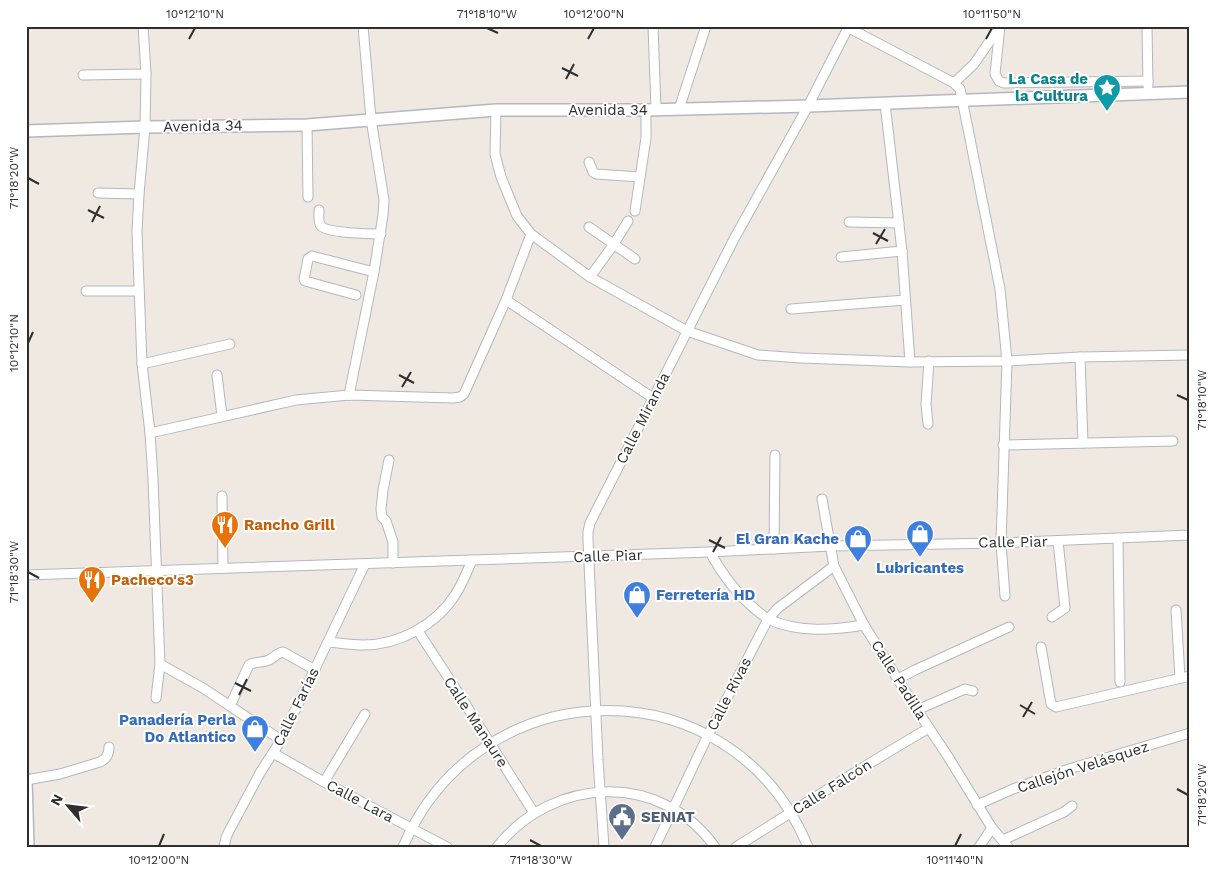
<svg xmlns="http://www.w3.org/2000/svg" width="1216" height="873" font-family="'Work Sans',sans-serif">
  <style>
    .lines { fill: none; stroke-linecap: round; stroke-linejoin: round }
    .minor-casing { stroke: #b4b7c1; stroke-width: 11 }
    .tertiary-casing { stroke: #b4b7c1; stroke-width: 14 }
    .minor { stroke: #fff; stroke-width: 9 }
    .tertiary { stroke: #fff; stroke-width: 11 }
    .ticks { fill: none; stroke: #2e2e2e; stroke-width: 2 }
    .labels { text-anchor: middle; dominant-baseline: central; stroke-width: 4; stroke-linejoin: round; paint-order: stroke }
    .culture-label { font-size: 15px; font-weight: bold; fill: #0d838f; stroke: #fff; text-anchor: end }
    .street-label { font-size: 15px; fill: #2e2e2e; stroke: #fff }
    .food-label { font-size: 15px; font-weight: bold; fill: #c56008; stroke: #fff; text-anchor: start }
    .shop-label { font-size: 15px; font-weight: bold; fill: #366cbe; stroke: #fff; text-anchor: end }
    .service-label { font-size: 15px; font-weight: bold; fill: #4e5e75; stroke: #fff; text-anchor: start }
    .neatline { fill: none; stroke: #2e2e2e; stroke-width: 2 }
    .ticks-label { font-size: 12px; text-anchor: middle; fill: #2e2e2e }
  </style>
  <rect width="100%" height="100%" fill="#efe9e1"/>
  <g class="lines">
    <defs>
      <g id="minor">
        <polyline points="143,26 146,74 145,127 139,194 137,231 142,364 150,433 153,479 160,664 156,698"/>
        <polyline points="653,26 656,110"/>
        <polyline points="1000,26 995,74 999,81 1004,83 1148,81"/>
        <polyline points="1147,26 1148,86"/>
        <polyline points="849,28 954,83 960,89 1000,289 1007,361 1001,543 1005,596"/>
        <polyline points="83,75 146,74"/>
        <polyline points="954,83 974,64 998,29"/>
        <polyline points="885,103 902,251 910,362"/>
        <polyline points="679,109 706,26"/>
        <polyline points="307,125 308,197"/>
        <polyline points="589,162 593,172 596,174 640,177"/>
        <polyline points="98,193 139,194"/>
        <path d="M319 210C319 214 318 223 321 226 327 233 370 234 381 234"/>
        <polyline points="635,211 646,138 646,110"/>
        <polyline points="849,222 899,223"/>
        <polyline points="589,227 635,259"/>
        <polyline points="531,234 590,277 687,331 758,355 801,358 910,362 1007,361 1080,357 1190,355"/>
        <polyline points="841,257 902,251"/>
        <polyline points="590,277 614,244 628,221"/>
        <polyline points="86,291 139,291"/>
        <polyline points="356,295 305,281 304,279 308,259 312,256 374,272"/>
        <polyline points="506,300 653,398"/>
        <polyline points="791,309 905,300"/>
        <polyline points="1080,357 1083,443"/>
        <polyline points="142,364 230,344"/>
        <polyline points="217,375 222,416"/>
        <polyline points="349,395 374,272 383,215 384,200 371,119 363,26"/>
        <polyline points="928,424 926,404 929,361"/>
        <polyline points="150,433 296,400 349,395 453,398 460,397 464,394 506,300 531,234 517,216 501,177 495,154 496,110"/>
        <polyline points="1003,445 1173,441"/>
        <polyline points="389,460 383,490 381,509 382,517 386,521 393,542 393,563"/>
        <polyline points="222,496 223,568"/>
        <polyline points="822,499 834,566 864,625 917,710 947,755 992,828 1008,847"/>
        <polyline points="1118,539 1120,682"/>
        <polyline points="774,549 775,455"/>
        <path d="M710 552C722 574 736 593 755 609 760 613 765 618 770 620 800 633 833 630 864 625"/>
        <polyline points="26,575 710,552 831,546 1001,543 1190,535"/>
        <polyline points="1176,610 1180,678"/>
        <polyline points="1052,617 1065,608 1058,541"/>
        <polyline points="418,631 459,694 534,813"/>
        <path d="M328 642C340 643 351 645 363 645 399 645 436 625 455 595 462 585 467 572 472 560"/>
        <polyline points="1041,647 1051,704 1056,707 1190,676"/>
        <polyline points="160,664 203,688 281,740"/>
        <polyline points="898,679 915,670 1009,627"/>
        <path d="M230 706 249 665C256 661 263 663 269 660 275 657 277 653 283 652L315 670"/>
        <polyline points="917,710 965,689 973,691"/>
        <polyline points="273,753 324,782 447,847"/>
        <path d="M26 780 60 774 100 762C107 759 109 754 109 747"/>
        <polyline points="324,782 365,714"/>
        <polyline points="977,805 1013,789 1069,769 1190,733"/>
        <polyline points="1003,840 1064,812 1072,806"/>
        <polyline points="224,847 226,838 228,833 260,773 281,740 365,564"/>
        <path d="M403 847C480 666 733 664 808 847"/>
        <path d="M497 847C553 776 661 771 715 847"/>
        <polyline points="604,847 598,760 588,540 588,532 590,523 734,239 808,106 849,26"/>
        <polyline points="655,847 708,735 768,619 778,608 834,566"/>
        <path d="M736 847C800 807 863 766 929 728"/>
        <polyline points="979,847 992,828"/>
      </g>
      <g id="tertiary">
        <polyline points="26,131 145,127 307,125 496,110 646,110 808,106 1190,92"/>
        <polyline points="26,779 28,847"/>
      </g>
    </defs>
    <use href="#minor" class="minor-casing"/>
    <use href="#tertiary" class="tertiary-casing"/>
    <use href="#minor" class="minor"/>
    <use href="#tertiary" class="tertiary"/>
  </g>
  <path class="ticks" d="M487 28 498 33M189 39 195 28M588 39 594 28M986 39 992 28M562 68 578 76M566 79 574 64M28 178 39 184M88 210 104 218M92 222 100 206M873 233 888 241M876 244 885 229M28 343 33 332M399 375 414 383M402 387 411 372M1177 395 1188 400M709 540 725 548M713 552 721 537M28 572 39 578M235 683 251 691M239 695 247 679M1020 705 1035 714M1023 717 1032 702M1177 789 1188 795M530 840 541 846M159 846 164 834M955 846 961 834"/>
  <defs>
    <symbol id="sight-pin" viewBox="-11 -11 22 30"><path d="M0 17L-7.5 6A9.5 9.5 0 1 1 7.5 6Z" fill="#0f9aa8" stroke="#fff"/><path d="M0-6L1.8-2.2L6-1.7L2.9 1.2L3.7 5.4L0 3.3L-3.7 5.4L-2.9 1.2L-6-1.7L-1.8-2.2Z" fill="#fff"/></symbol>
    <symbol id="restaurant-pin" viewBox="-11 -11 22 30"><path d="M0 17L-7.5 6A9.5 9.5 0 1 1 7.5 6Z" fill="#e8710a" stroke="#fff"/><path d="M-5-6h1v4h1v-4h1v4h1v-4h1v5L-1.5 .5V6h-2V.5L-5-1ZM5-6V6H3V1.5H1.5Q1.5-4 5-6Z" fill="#fff"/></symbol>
    <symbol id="shop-pin" viewBox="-11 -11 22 30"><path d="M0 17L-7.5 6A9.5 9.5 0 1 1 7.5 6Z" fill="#3f7fe0" stroke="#fff"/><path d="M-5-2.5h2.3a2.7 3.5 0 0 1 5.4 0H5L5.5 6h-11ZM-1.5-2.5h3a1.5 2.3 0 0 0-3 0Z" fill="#fff"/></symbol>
    <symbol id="civic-pin" viewBox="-11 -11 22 30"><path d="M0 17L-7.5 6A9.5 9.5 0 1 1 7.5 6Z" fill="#5c6f8a" stroke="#fff"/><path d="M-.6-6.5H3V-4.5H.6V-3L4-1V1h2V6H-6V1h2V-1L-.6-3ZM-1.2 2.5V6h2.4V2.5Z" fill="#fff"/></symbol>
  </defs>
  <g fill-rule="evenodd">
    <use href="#sight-pin" x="1091" y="72" width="32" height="43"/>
    <use href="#restaurant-pin" x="209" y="509" width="32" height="43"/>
    <use href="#shop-pin" x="904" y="518" width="32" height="43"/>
    <use href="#shop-pin" x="842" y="523" width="32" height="43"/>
    <use href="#restaurant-pin" x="76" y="564" width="32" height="43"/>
    <use href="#shop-pin" x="621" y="579" width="32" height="43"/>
    <use href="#shop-pin" x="239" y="713" width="32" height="43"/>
    <use href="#civic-pin" x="606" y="801" width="32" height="43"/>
  </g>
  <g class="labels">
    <g class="culture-label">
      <text x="1088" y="79">La Casa de<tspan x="1088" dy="17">la Cultura</tspan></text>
    </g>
    <g class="street-label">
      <text x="608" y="110">Avenida 34</text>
      <text transform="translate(203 126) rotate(-1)">Avenida 34</text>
      <text transform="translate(643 418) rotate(-63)">Calle Miranda</text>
      <text transform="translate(1013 542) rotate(-1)">Calle Piar</text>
      <text transform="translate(608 556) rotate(-2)">Calle Piar</text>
      <text transform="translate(899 680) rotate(58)">Calle Padilla</text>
      <text transform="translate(729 694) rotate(-63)">Calle Rivas</text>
      <text transform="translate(296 707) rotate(-64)">Calle Farías</text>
      <text transform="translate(476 722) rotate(57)">Calle Manaure</text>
      <text transform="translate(1083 767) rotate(-18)">Callejón Velásquez</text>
      <text transform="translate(832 787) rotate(-32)">Calle Falcón</text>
      <text transform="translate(360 801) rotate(28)">Calle Lara</text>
    </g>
    <g class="food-label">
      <text x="244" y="525">Rancho Grill</text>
      <text x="111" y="580">Pacheco's3</text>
    </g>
    <g class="shop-label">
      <text x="839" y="539">El Gran Kache</text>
      <text x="920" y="568" text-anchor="middle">Lubricantes</text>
      <text x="656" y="595" text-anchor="start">Ferretería HD</text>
      <text x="236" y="720">Panadería Perla<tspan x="236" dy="17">Do Atlantico</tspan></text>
    </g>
    <g class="service-label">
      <text x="641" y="817">SENIAT</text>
    </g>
  </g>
  <rect width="1216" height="873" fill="none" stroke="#ffffff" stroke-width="55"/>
  <g transform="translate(68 806) rotate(298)" stroke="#ffffff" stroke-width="4" paint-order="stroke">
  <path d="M0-4L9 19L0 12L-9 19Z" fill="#2e2e2e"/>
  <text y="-8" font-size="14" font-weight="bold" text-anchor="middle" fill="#2e2e2e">N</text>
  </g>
  <rect x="28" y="28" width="1160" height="818" class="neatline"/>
  <g class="ticks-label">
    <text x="195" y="18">10°12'10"N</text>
    <text x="487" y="18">71°18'10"W</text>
    <text x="594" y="18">10°12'00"N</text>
    <text x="992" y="18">10°11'50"N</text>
    <text transform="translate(14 178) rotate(-90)" y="4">71°18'20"W</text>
    <text transform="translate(14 343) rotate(-90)" y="4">10°12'10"N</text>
    <text transform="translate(1202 400) rotate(-90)" y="4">71°18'10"W</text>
    <text transform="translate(14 572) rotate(-90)" y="4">71°18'30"W</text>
    <text transform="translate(1202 795) rotate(-90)" y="4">71°18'20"W</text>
    <text x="159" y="864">10°12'00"N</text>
    <text x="541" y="864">71°18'30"W</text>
    <text x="955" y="864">10°11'40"N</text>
  </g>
</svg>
